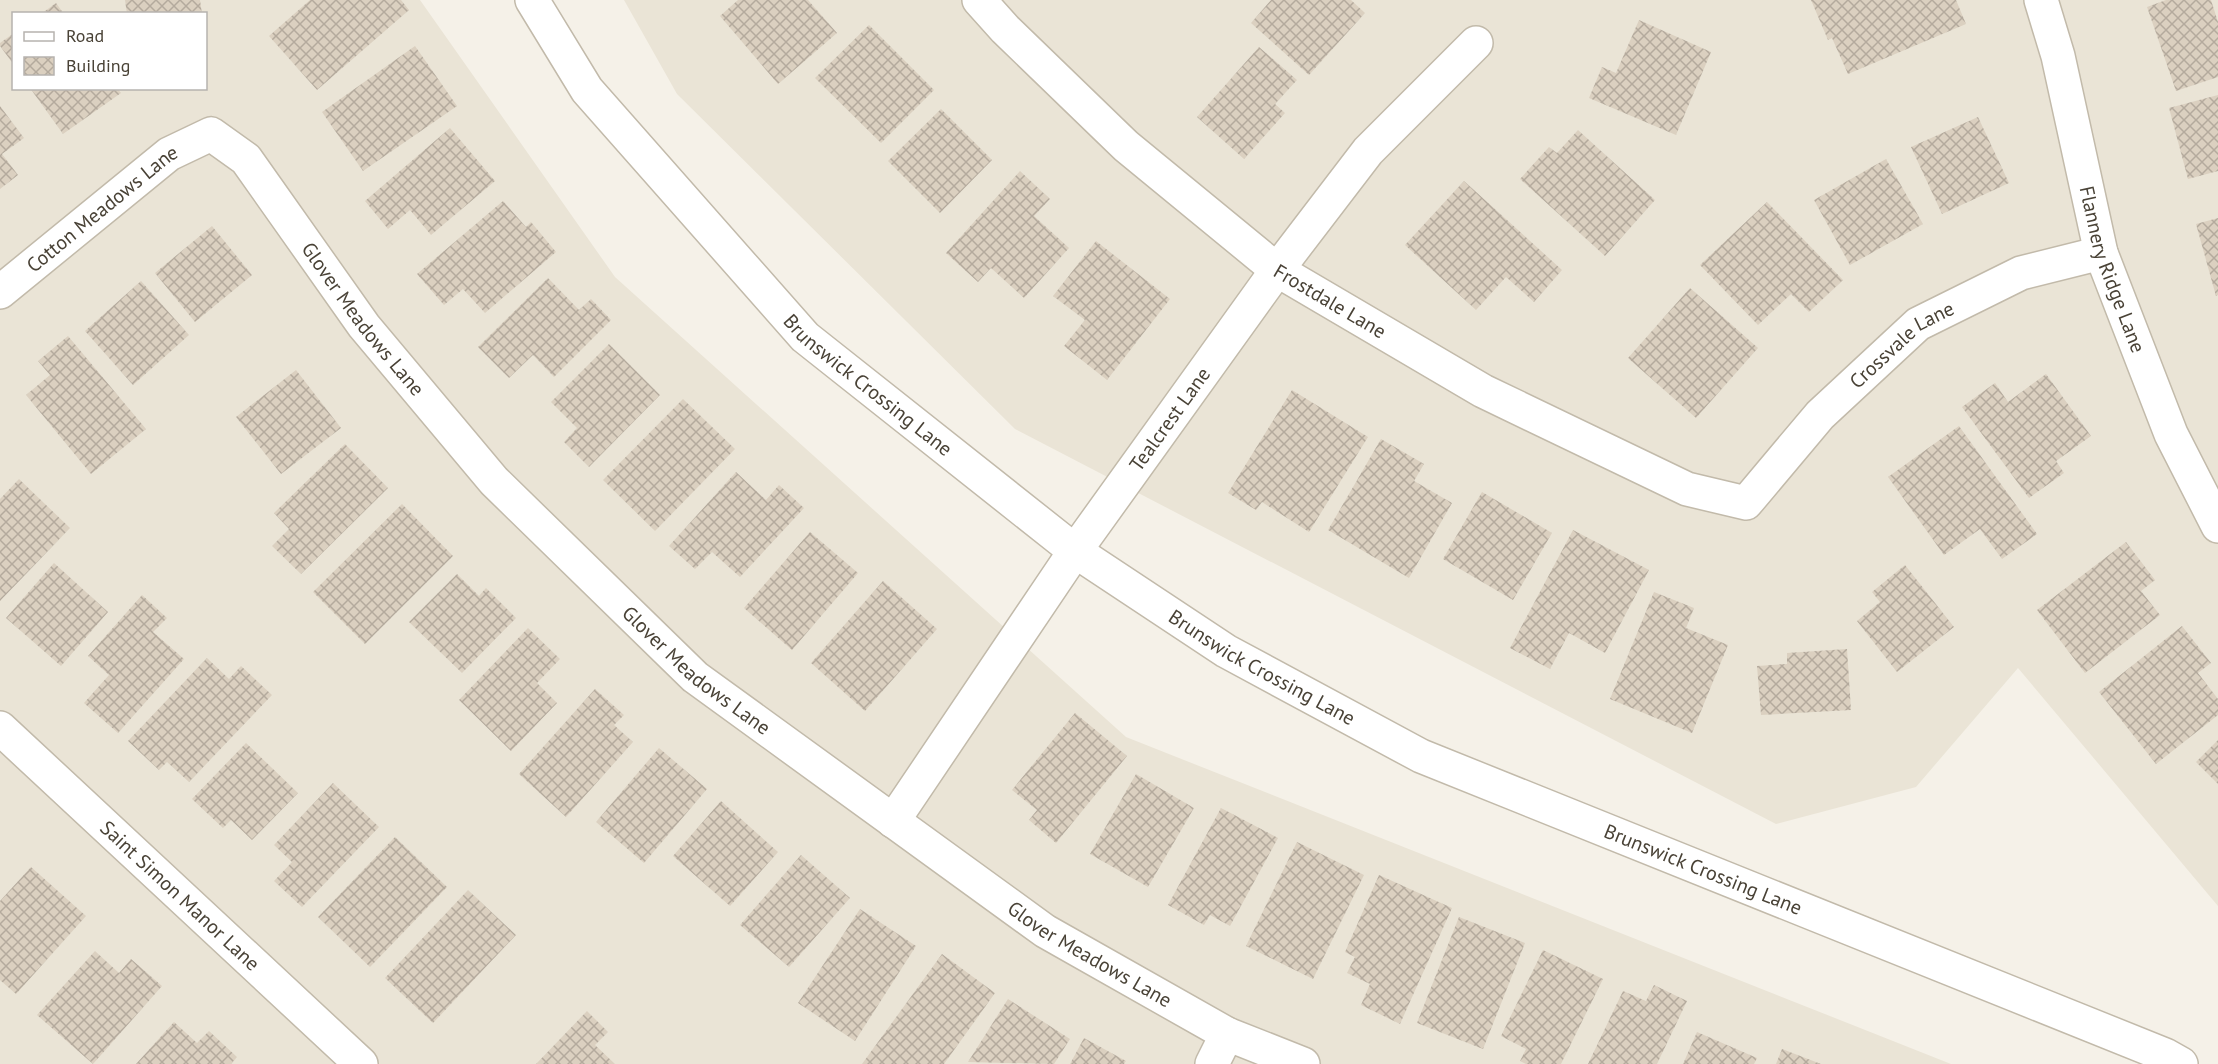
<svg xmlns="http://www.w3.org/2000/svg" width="2218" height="1064" font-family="'PT Sans',sans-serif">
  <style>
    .residential { fill: #eae4d6; fill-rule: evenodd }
    .building { fill: url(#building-cross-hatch) }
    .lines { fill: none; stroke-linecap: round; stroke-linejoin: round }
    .minor-casing { stroke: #c2baaa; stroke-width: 36 }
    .minor { stroke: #fff; stroke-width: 33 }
    .labels { text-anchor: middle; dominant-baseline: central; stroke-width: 4.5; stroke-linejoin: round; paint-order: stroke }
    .street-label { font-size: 20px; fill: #494236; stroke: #fff }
  </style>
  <defs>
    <pattern id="building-cross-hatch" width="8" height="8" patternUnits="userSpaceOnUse" patternTransform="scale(1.5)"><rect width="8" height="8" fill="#dbd0c0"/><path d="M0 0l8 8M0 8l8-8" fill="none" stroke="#b4aa9d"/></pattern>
  </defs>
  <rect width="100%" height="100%" fill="#f5f1e8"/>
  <g class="residential">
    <path d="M0 0H420L615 277 1126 737 1951 1064H0ZM14 14H206V88H14Z"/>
    <polygon points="624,0 2218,0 2218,906 2018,668 1916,787 1776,824 1015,429 677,94"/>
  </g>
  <g class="building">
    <polygon points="125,0 200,0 202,14 127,14"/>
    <polygon points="310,0 401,0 409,10 317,90 269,36"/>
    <polygon points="738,0 808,0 837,33 778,84 720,16"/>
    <polygon points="1271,0 1351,0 1365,13 1309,75 1251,23"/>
    <polygon points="1811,0 1956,0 1966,24 1848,74 1832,38 1828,40"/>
    <polygon points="2166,0 2211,0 2218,22 2218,77 2176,91 2147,7"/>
    <polygon points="56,3 64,14 41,14"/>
    <polygon points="1639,20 1711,52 1676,135 1589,98 1602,67 1616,73"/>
    <polygon points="869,25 934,90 881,143 815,78"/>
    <polygon points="14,33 14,65 0,46 0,43"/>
    <polygon points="415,46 457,106 363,171 322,112"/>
    <polygon points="1259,47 1297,80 1275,104 1285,113 1244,159 1197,117"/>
    <polygon points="30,88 117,88 121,93 63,134"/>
    <polygon points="2218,95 2218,171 2188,179 2169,108"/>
    <polygon points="0,106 24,138 2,154 18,175 0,189"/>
    <polygon points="941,109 992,160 940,213 888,161"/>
    <polygon points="1978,117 2009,183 1942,214 1911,147"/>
    <polygon points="450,128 495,181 431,235 410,210 388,229 365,201"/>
    <polygon points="1578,130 1655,200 1605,256 1520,179 1549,147 1557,153"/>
    <polygon points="1886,159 1923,224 1850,265 1814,200"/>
    <polygon points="1020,171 1050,199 1034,216 1069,248 1024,298 991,268 978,282 946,253"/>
    <polygon points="1464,181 1562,270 1534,302 1506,277 1476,310 1405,245"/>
    <polygon points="503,201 526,227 531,222 556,252 485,313 463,289 444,305 417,274"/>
    <polygon points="1767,202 1843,280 1809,312 1791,294 1758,325 1700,265"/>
    <polygon points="2218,218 2218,295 2216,296 2196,224"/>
    <polygon points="212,226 252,275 195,322 155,273"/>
    <polygon points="1096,241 1170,299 1107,380 1064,346 1085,320 1053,296"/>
    <polygon points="548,278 579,310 591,299 611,320 554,377 533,355 509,378 478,347"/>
    <polygon points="141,281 189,335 133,385 85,331"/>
    <polygon points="1690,288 1758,348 1696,418 1628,358"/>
    <polygon points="68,336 146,429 91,474 26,395 50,375 38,361"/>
    <polygon points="609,344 660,395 589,467 564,442 577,428 551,402"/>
    <polygon points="296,370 341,428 281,474 236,417"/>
    <polygon points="2046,374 2091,436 2056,461 2064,473 2029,498 1962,407 1995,383 2008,402"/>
    <polygon points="1292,390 1368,437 1309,532 1262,502 1256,510 1228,493"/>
    <polygon points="683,399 735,449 655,531 603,480"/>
    <polygon points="1959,426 2037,534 2002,559 1980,529 1944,555 1888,477"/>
    <polygon points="1381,439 1424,464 1414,481 1452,503 1409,578 1328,530"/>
    <polygon points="345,444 388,488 301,574 272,546 289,529 274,513"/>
    <polygon points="736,472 766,500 779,485 804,508 740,577 712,552 695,569 669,546"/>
    <polygon points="19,479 70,528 0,601 0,499"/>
    <polygon points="1482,492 1552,533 1513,600 1443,559"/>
    <polygon points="402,504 453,556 365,644 313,592"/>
    <polygon points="1573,530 1649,570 1605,653 1569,633 1550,669 1510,648"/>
    <polygon points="810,532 858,573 792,650 744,608"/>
    <polygon points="2126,542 2155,580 2141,591 2160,615 2085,673 2037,610"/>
    <polygon points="54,563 108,612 61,666 6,618"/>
    <polygon points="1905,565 1954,627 1897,672 1857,621 1880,602 1872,592"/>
    <polygon points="457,574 479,596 486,588 516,618 462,673 409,622"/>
    <polygon points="883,581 937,629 865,711 811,663"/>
    <polygon points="1654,592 1694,608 1686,628 1728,645 1692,733 1610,699"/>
    <polygon points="142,595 167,618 153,632 184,659 118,733 84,703 109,675 88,656"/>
    <polygon points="2182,626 2211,663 2198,673 2218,699 2218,715 2156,764 2099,692"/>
    <polygon points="528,628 560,659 537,683 557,703 511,751 459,700"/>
    <polygon points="1847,649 1851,710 1761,715 1757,666 1787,664 1787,653"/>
    <polygon points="207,658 229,679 241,666 272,695 189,782 167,762 159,770 128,741"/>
    <polygon points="595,689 624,715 614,725 633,742 566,817 519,774"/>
    <polygon points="1075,713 1127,756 1056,843 1029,820 1037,810 1012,790"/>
    <polygon points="2218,740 2218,784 2196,762"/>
    <polygon points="246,743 298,793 252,840 231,820 223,828 192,799"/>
    <polygon points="659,748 707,789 644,863 596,822"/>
    <polygon points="1136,774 1194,808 1148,887 1090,854"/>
    <polygon points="333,783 379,827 302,907 274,881 292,862 274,845"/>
    <polygon points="721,801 778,852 730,906 673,856"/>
    <polygon points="1221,808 1278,838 1230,926 1210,915 1204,925 1168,905"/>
    <polygon points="395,837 447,887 370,967 318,917"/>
    <polygon points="1297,842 1364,875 1313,979 1246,946"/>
    <polygon points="801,855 850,898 789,967 740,925"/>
    <polygon points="31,867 86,916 16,994 0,980 0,901"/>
    <polygon points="1379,875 1452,908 1400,1024 1361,1005 1370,984 1347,973 1355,957 1345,952"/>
    <polygon points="468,890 516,935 433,1023 385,978"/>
    <polygon points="860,909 916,946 855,1041 798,1003"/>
    <polygon points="1459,917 1525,943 1483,1049 1417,1023"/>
    <polygon points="1543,950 1603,979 1561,1064 1526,1064 1520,1061 1526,1049 1501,1036"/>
    <polygon points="95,951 119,973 131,959 162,986 93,1064 37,1015"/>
    <polygon points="942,954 995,993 944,1064 862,1064"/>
    <polygon points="1654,985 1687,1001 1657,1064 1588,1064 1623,991 1646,1001"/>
    <polygon points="1008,999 1070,1039 1054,1064 968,1062"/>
    <polygon points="587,1011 608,1032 595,1045 615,1064 536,1064"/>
    <polygon points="174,1022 197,1043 209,1031 237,1057 231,1064 136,1064"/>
    <polygon points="1697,1032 1757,1058 1754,1064 1683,1064"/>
    <polygon points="1084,1038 1126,1061 1124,1064 1070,1064"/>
    <polygon points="1782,1049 1821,1064 1776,1064"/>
  </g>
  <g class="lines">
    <defs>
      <g id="minor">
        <path id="s1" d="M532 0 587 90 805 337 1075 551 1226 651 1421 756 2165 1055 2181 1064"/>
        <path id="s2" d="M979 0 1005 29 1126 146 1277 270 1483 391 1687 489 1746 503 1820 415 1918 324 2021 273 2101 253"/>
        <path id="s3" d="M2041 0 2058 56 2101 253 2171 434 2218 526"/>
        <path id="s4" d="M0 292 169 154 211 134 246 159 364 326 494 481 695 677 1045 931 1227 1034 1303 1064"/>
        <path id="s5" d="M0 728 361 1064"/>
        <path id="s6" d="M893 821 1075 551 1277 270 1368 151 1476 43"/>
        <polyline points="1212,1064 1227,1034"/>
      </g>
    </defs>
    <use href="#minor" class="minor-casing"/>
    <use href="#minor" class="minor"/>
  </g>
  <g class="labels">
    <g class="street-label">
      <text stroke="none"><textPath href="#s4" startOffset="132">Cotton Meadows Lane</textPath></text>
      <text stroke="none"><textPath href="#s3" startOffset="279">Flannery Ridge Lane</textPath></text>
      <text stroke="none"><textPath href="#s2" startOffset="464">Frostdale Lane</textPath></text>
      <text stroke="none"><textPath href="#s4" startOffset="506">Glover Meadows Lane</textPath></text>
      <text stroke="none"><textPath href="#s2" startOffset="1152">Crossvale Lane</textPath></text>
      <text stroke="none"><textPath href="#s1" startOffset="514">Brunswick Crossing Lane</textPath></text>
      <text stroke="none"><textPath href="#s6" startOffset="488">Tealcrest Lane</textPath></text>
      <text stroke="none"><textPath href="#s1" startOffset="1000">Brunswick Crossing Lane</textPath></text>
      <text stroke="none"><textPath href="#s4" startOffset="992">Glover Meadows Lane</textPath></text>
      <text stroke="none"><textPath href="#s1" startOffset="1486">Brunswick Crossing Lane</textPath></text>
      <text stroke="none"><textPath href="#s5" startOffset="246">Saint Simon Manor Lane</textPath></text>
      <text stroke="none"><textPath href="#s4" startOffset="1478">Glover Meadows Lane</textPath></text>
    </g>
  </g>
  <rect x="12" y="12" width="195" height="78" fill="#ffffff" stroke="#b6b3af" stroke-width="1.5"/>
  <rect x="24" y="32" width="30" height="9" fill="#ffffff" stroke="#b6b3af" stroke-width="1.5"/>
  <text x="66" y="42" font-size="18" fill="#494236">Road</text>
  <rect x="24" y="57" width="30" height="18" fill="url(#building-cross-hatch)" stroke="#b6b3af" stroke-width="1.5"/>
  <text x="66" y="72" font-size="18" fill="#494236">Building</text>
</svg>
